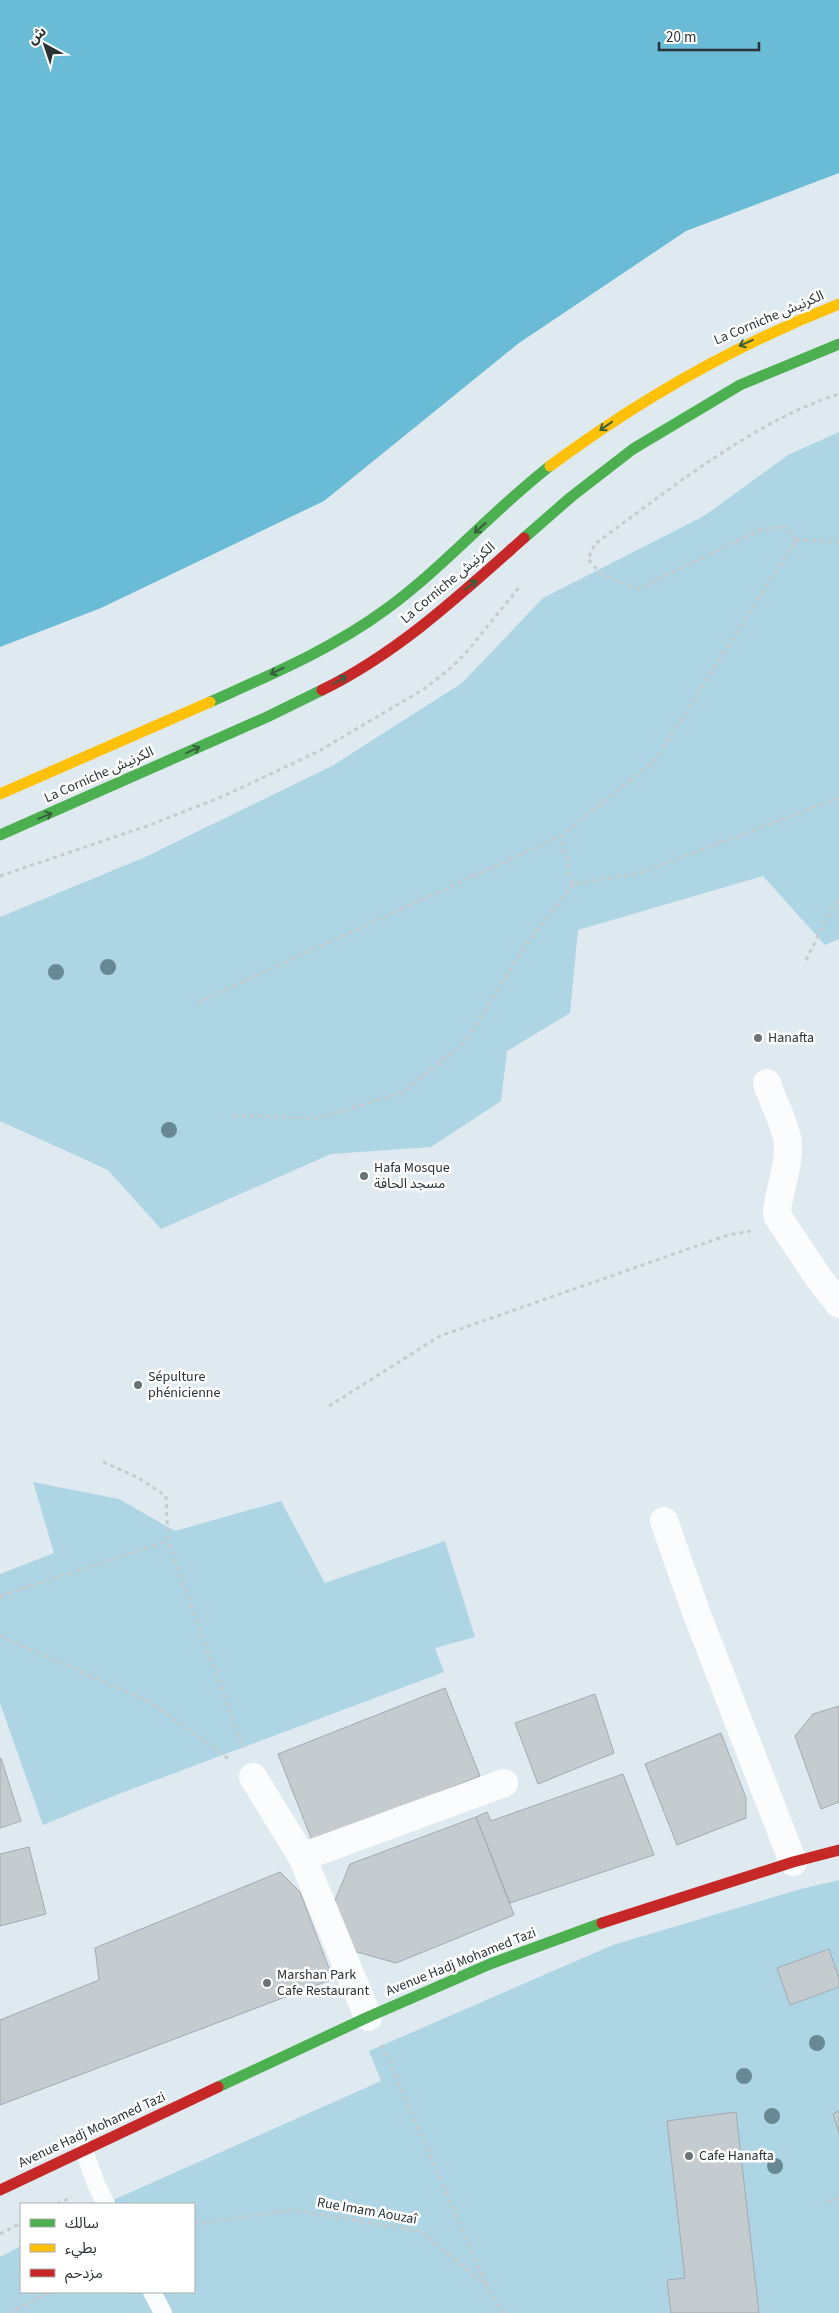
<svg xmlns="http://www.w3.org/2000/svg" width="839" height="2313" font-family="'Source Sans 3','Noto Sans Arabic',sans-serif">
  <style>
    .green { fill: #aed5e4 }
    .water { fill: #69bbd6 }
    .building { fill: #c4ccd0; stroke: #a2aaaf }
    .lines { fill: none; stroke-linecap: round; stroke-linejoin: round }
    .path { stroke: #c8cbcd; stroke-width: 3; stroke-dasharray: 4 4; stroke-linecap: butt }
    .lane { stroke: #fafcfd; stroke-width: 18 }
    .street { stroke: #fafcfd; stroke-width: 28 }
    .fast { stroke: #4caf50; stroke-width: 11 }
    .slow { stroke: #ffc107; stroke-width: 11 }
    .jam { stroke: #c62828; stroke-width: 11 }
    .tree { fill: #688994 }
    .oneway { stroke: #375e3f }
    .poi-dot { fill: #6a7377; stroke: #fff; stroke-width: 2 }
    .labels { text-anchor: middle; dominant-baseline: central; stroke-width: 5; stroke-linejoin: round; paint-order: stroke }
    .street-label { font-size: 14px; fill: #2b3336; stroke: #fff }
    .poi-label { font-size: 14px; fill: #2b3336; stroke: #fff; text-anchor: start }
  </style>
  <rect width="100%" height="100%" fill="#dfeaf0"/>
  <g class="green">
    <polygon points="839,432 839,939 825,945 763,876 578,930 570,1013 507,1051 501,1101 431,1147 331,1154 161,1229 108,1170 0,1121 0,917 143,858 332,766 462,683 543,598 704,516 788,455"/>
    <polygon points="33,1482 119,1499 175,1531 281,1501 325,1583 445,1541 475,1637 435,1648 444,1672 116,1795 43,1825 0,1703 0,1574 54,1553"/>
    <polygon points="839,1880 839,2313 0,2313 0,2257 21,2246 21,2292 194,2292 194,2204 104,2204 381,2081 369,2051 613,1945 801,1889"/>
  </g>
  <polygon class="water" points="0,0 839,0 839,173 686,231 519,343 324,501 101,608 0,647"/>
  <g class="building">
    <polygon points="445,1688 480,1776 313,1843 278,1754"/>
    <polygon points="595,1694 614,1753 538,1784 515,1723"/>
    <polygon points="839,1706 839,1802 821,1809 795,1736 813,1714"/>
    <polygon points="721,1733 746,1798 746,1818 677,1845 645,1764"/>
    <polygon points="1,1758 21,1821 0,1828 0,1759"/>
    <polygon points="623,1774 654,1855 510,1903 476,1817 487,1812 491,1821"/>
    <polygon points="476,1817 514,1915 396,1963 350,1950 333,1905 350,1864"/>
    <polygon points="29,1847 46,1914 0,1926 0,1854"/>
    <polygon points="280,1872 300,1892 333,1979 0,2105 0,2020 99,1980 95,1948"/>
    <polygon points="829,1949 839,1978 839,1987 790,2005 777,1968"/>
    <polygon points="839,2111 839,2133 833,2114"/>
    <polygon points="736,2112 759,2313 671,2313 667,2280 685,2278 667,2121"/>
  </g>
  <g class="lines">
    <g class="path">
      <polyline points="796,540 839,542"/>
      <polyline points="0,876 147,826 226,795 319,751 424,689 452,667 470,648 520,586"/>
      <path d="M573 884 561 836 655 760 796 540 785 527 762 529 638 589 601 574 588 559 595 544C666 492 755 420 839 394"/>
      <polyline points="806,960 833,906 839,900"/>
      <polyline points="196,1003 561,836"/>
      <polyline points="234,1116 318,1118 401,1093 465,1042 523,949 573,884 637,874 839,798"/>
      <polyline points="329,1406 440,1336 728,1235 751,1231"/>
      <polyline points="103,1462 137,1477 166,1496 168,1541 243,1748"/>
      <polyline points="0,1596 168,1541"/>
      <polyline points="0,1636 150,1702 229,1759"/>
      <polyline points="382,2045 486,2284"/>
      <polyline points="827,2202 839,2198"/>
      <polyline points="57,2204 72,2197"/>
      <polyline points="194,2224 293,2210 420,2231 487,2286 503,2313"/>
      <polyline points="0,2234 21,2223"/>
      <polyline points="9,2313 50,2292"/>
    </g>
    <g class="lane">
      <polyline points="84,2150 96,2184 106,2204"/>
      <polyline points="152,2292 163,2313"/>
    </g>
    <g class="street">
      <path d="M767 1083C772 1100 785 1124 787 1138 791 1161 780 1187 777 1210L778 1217 818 1277 839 1304"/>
      <polyline points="664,1521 696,1612 793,1862"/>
      <polyline points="253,1777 302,1857 368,2017"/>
      <polyline points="302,1857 504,1783"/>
    </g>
    <g class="fast">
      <polyline points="524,538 571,497 633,449 740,385 839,344"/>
      <path d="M210 702C270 675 332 649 385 610 444 567 492 511 550 466"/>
      <polyline points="0,835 267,717 322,690"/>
      <polyline points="218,2087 368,2017 490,1964 602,1923"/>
    </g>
    <g class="slow">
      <path d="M550 466C640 399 735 345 839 304"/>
      <polyline points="0,794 210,702"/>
    </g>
    <g class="jam">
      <path d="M322 690C398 653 461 594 524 538"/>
      <polyline points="602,1923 793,1862 839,1850"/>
      <polyline points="0,2190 218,2087"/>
    </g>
  </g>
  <g class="tree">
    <circle cx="108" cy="967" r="8"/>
    <circle cx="56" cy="972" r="8"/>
    <circle cx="169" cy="1130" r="8"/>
    <circle cx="817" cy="2043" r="8"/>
    <circle cx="744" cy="2076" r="8"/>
    <circle cx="772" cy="2116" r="8"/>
    <circle cx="775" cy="2166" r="8"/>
  </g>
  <defs><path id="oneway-shaft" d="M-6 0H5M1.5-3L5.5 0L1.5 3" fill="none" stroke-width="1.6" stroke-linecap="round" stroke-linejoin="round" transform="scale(1.25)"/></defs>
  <g class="oneway">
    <use href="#oneway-shaft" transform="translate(746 343) rotate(156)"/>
    <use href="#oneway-shaft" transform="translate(606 426) rotate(145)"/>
    <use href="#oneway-shaft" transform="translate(480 528) rotate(139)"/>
    <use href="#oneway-shaft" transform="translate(471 585) rotate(-40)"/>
    <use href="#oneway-shaft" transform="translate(277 671) rotate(154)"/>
    <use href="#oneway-shaft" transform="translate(340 680) rotate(-30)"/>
    <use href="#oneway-shaft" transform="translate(193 750) rotate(-24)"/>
    <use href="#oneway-shaft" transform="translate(45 816) rotate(-23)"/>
  </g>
  <g class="poi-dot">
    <circle cx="758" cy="1038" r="5"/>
    <circle cx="364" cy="1176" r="5"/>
    <circle cx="138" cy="1385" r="5"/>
    <circle cx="267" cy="1983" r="5"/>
    <circle cx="689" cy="2156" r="5"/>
  </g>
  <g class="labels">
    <g class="street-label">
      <text transform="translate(769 318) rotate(-23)">La Corniche الكرنيش</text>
      <text transform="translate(448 583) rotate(-40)">La Corniche الكرنيش</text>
      <text transform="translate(99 775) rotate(-24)">La Corniche الكرنيش</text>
      <text transform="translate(461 1962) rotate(-22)">Avenue Hadj Mohamed Tazi</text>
      <text transform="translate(92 2130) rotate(-25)">Avenue Hadj Mohamed Tazi</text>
      <text transform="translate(367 2211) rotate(10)">Rue Imam Aouzaî</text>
    </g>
    <g class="poi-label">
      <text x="768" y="1038">Hanafta</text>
      <text x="374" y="1168">Hafa Mosque<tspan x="374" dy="16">مسجد الحافة</tspan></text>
      <text x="148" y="1377">Sépulture<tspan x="148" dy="16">phénicienne</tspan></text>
      <text x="277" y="1975">Marshan Park<tspan x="277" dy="16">Cafe Restaurant</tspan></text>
      <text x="699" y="2156">Cafe Hanafta</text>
    </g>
  </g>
  <rect x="20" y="2203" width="175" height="90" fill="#ffffff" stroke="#aaadaf"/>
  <rect x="30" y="2219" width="25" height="8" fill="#4caf50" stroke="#aaadaf"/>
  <text x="65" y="2228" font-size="15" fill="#2b3336">سالك</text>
  <rect x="30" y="2244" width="25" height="8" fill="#ffc107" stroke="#aaadaf"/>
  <text x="65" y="2253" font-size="15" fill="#2b3336">بطيء</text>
  <rect x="30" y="2269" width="25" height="8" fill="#c62828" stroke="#aaadaf"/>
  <text x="65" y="2278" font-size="15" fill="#2b3336">مزدحم</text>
  <g transform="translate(45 45) rotate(320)" stroke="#ffffff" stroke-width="4" paint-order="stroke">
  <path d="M0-4L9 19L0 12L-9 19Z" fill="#2b3336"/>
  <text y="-8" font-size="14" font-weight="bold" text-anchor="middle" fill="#2b3336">ش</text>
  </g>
  <path d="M659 42v8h100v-8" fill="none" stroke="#2b3336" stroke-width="2.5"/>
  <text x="666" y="42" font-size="15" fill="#2b3336" stroke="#ffffff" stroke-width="4" paint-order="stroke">20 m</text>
</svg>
